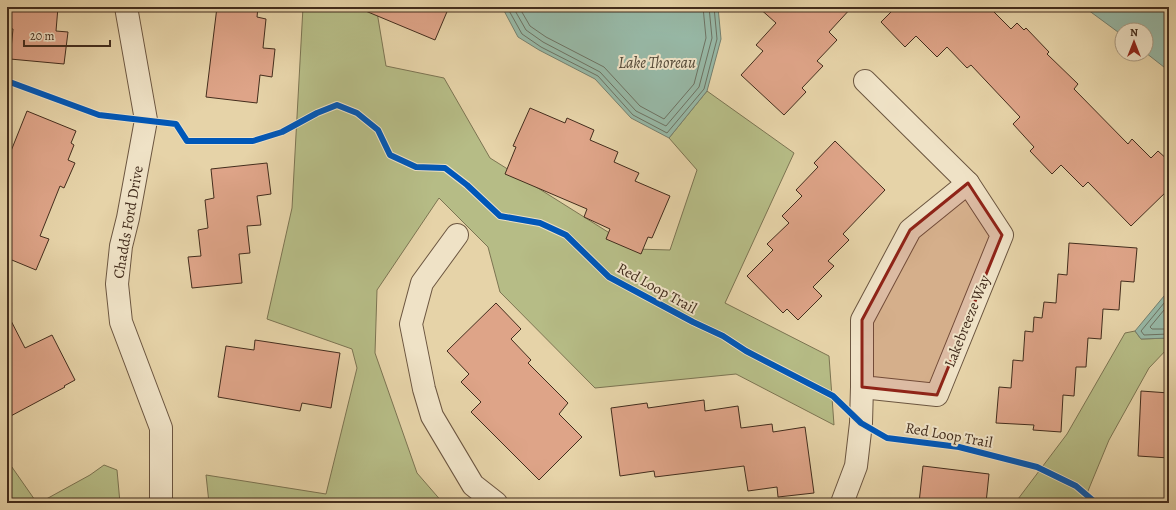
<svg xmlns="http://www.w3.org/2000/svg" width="1176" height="510" font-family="Alegreya,serif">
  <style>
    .green { fill: #b6bc86; stroke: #7c7452 }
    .water { fill: #97b8a6; stroke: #75806f }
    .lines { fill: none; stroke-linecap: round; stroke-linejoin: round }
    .shore { stroke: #6d7262; stroke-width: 1 }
    .building { fill: #dea488; stroke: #432d1d }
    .minor-casing { stroke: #6c5640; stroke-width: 24 }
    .minor { stroke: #efe2c6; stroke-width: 22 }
    .cycleway-casing { stroke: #efe2c6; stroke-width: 8 }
    .cycleway { stroke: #0057b8; stroke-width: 6 }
    .marked { fill: #8f2418; fill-opacity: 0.2; stroke: #8f2418; stroke-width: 3; stroke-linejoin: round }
    .labels { text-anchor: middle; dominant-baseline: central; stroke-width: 4; stroke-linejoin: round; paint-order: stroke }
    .street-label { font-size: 15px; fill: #432d1d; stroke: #efe2c6 }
    .water-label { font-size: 16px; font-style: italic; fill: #544938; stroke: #efe2c6 }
  </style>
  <rect width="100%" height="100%" fill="#e6d3a8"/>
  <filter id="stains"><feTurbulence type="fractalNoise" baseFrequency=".005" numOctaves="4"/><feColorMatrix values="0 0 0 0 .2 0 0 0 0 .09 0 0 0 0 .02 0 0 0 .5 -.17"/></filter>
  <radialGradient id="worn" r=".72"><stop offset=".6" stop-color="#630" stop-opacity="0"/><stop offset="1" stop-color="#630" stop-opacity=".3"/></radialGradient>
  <g class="green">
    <polygon points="303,7 348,7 377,12 386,66 444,78 490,158 635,249 670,250 697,170 669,138 707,91 794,153 725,303 829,356 834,425 736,374 595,388 500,292 488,247 439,198 377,290 375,353 417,473 443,503 209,503 206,475 326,494 357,368 352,349 267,319 292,208"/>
    <polygon points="1135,331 1141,339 1169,338 1169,347 1149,368 1109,440 1083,503 1015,503 1067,434 1125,333"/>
    <polygon points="7,460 37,503 7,503"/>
    <polygon points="104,465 117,470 120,503 39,503 90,475"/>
  </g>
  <g class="water">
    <polygon points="502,7 718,7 721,39 707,91 669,138 631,118 595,79 539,50 518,37"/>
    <polygon points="1084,7 1169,7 1169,71 1146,53 1146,30 1122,30 1122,35"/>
    <polygon points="1169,290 1169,338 1141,339 1135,331"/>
  </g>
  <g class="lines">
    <g class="shore">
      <polyline points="507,7 522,34 541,47 598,76 633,115 667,133 704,89 717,39 714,7"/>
      <polyline points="513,7 526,30 543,42 600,72 636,111 666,126 699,87 712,38 709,7"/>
      <polyline points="519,7 530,26 546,37 604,67 640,106 664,119 694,84 706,38 703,7"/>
      <polyline points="1169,297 1141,331 1144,335 1169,334"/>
      <polyline points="1169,304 1150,327 1152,329 1169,329"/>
    </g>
  </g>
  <g class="building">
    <polygon points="7,7 58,7 56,31 68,32 64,64 10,59 13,29 7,28"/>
    <polygon points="217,7 258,7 257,17 266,19 263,48 275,49 272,77 260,75 257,103 206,97"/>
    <polygon points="356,7 449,7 435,40"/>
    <polygon points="758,7 852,7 829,32 837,40 817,61 823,66 802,88 806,92 784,115 741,75 763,51 756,45 776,23"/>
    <polygon points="896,7 989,7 1011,29 1017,23 1024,30 1026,28 1049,52 1047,54 1078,84 1074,89 1128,144 1132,139 1151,158 1158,151 1169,161 1169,189 1131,226 1088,182 1083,187 1061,165 1052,174 1030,151 1034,147 1013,124 1020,117 971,65 967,68 947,47 937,57 916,36 905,47 881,22"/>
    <polygon points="530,108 565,123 567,118 594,130 590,140 618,152 614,162 639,173 635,181 670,196 652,238 648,237 641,254 606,239 610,229 584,217 587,209 505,174 516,147 513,146"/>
    <polygon points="27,111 76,131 71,143 74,145 68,160 75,163 64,188 60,186 40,236 49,239 36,270 7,258 7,161"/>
    <polygon points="835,141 885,190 843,234 849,240 828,261 834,266 813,287 822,296 798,320 787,309 783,313 747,276 773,250 767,244 789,223 782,216 802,196 796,190 818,167 814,163"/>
    <polygon points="267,163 271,194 257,196 261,225 247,226 250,253 239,254 242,283 192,288 188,257 201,256 198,230 208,228 205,200 214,198 211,169"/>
    <polygon points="1069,243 1137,248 1134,282 1121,281 1119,310 1103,309 1101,339 1088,338 1086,367 1076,367 1074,396 1063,395 1061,432 1033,430 1034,425 996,423 999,387 1011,388 1013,360 1023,361 1025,331 1033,332 1034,317 1042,318 1044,302 1056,303 1058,274 1067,275"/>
    <polygon points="496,303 521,329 511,339 531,360 528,363 568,403 559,414 582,437 539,480 471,412 481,402 461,382 469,374 447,351"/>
    <polygon points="7,313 25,348 52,335 75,380 64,386 65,387 7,418"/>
    <polygon points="255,340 340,353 331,408 302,403 300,411 218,397 226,346 254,350"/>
    <polygon points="1141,391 1169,393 1169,458 1138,456"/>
    <polygon points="704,400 705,411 738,406 741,428 772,424 773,432 805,427 814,493 778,497 777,487 748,491 744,466 655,477 654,471 620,476 611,408 647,403 648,408"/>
    <polygon points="923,466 989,474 986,503 919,503"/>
  </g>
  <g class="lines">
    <defs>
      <g id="minor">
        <polyline points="126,7 146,120 128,218 121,246 117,284 121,322 161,428 161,503"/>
        <polyline points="865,81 968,183"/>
        <polygon points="968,183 1002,235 937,395 862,387 862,320 910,230"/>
        <polyline points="457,235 422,283 411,324 424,389 432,416 473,485 496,503"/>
        <polyline points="842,503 856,466 861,423 862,387"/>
      </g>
    </defs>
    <use href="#minor" class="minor-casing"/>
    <use href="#minor" class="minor"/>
    <defs>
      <polyline id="cycleway" points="7,81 99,115 176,124 187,141 253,141 282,132 317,113 337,105 357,113 378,130 390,155 416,167 445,168 467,185 500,216 540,223 566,235 609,277 693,322 723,336 746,351 833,396 861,423 887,438 959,447 1037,467 1076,486 1096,503"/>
    </defs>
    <use href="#cycleway" class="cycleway-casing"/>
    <use href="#cycleway" class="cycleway"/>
  </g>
  <path class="marked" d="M968 183 1002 235 937 395 862 387V320L910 230Z"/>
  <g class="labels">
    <g class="street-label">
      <text transform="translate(128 222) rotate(-80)">Chadds Ford Drive</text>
      <text transform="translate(657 288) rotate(29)">Red Loop Trail</text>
      <text transform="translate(967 321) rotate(-68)">Lakebreeze Way</text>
      <text transform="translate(949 435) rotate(10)">Red Loop Trail</text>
    </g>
    <g class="water-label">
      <text x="657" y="63">Lake Thoreau</text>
    </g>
  </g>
  <rect width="1176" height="510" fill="none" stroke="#e6d3a8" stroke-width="24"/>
  <rect x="8" y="8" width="1160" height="494" fill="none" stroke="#432d1d" stroke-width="2"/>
  <rect x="12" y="12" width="1152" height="486" fill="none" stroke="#432d1d"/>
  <g transform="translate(1134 42)"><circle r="19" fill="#efe2c6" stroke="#aa9a82"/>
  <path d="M0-3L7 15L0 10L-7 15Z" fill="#8f2418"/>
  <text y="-6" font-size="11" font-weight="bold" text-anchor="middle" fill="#432d1d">N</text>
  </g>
  <path d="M24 40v6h86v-6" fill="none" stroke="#432d1d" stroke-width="2"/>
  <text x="30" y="40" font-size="12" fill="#432d1d" stroke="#efe2c6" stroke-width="3" paint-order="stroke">20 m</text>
  <rect width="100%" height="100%" filter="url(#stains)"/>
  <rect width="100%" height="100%" fill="url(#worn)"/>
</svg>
